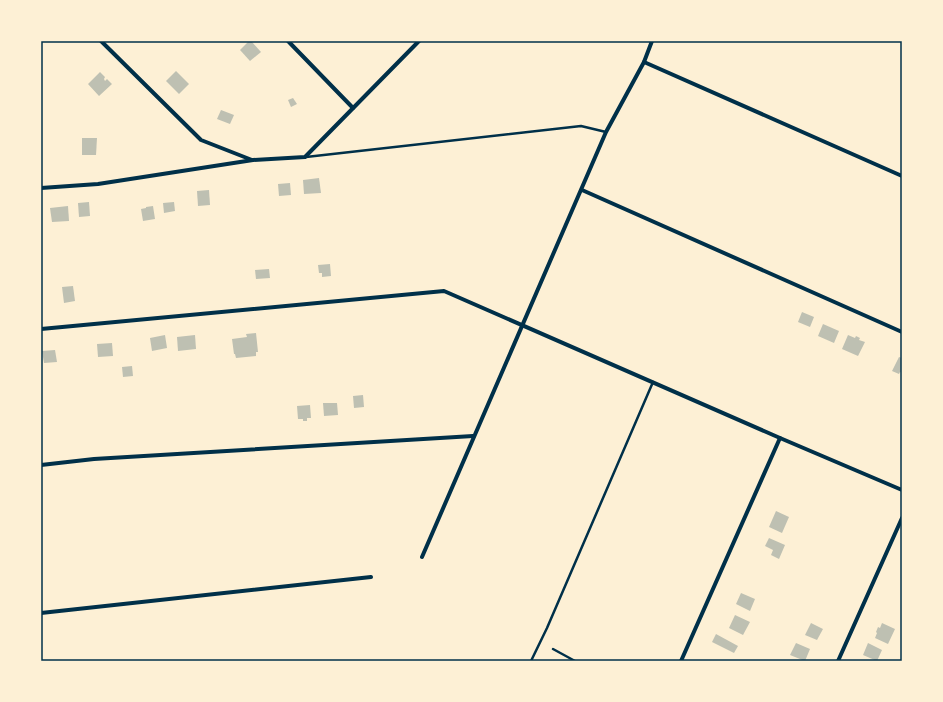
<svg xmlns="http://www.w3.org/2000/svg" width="943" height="702" font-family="'Noto Sans',sans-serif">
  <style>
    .building { fill: #bec0b2 }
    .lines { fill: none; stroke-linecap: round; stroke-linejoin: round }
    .service { stroke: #003049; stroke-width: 2.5 }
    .minor { stroke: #003049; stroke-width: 4 }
    .neatline { fill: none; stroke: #003049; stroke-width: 1.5 }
  </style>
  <rect width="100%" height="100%" fill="#fdf0d5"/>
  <g class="building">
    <polygon points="249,41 251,41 261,52 250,61 240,50"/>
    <polygon points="176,71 189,84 179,94 166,81"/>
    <polygon points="100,72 105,77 104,79 105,81 107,79 112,84 99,96 88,84"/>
    <polygon points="293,98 297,104 291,107 288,100"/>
    <polygon points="221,110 234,115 230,124 217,119"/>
    <polygon points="82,138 97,138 96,155 82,155"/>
    <polygon points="319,178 321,193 304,194 303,180"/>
    <polygon points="290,183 291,195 279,196 278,184"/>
    <polygon points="209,190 210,205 198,206 197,191"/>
    <polygon points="89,202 90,216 79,217 78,203"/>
    <polygon points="174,202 175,211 164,213 163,203"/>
    <polygon points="68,206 69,221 52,222 50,208"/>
    <polygon points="153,206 155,219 143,221 141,209 146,208 146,207"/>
    <polygon points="330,264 331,276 322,277 322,273 319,273 318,265"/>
    <polygon points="269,269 270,278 256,279 255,270"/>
    <polygon points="73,286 75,301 64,303 62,287"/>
    <polygon points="802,312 814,317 810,327 798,322"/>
    <polygon points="823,324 839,331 834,343 818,336"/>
    <polygon points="256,333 258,352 256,352 256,356 236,358 235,354 234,354 232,339 247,337 246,334"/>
    <polygon points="165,335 167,348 152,351 150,338"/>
    <polygon points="195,335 196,349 178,351 177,337"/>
    <polygon points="848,335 855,338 856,336 860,338 859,340 865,342 858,356 842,349"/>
    <polygon points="112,343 113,356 98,357 97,344"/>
    <polygon points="55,350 57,362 44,363 42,351"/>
    <polygon points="899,357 902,358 902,373 900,372 899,374 892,371"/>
    <polygon points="132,366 133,376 123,377 122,367"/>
    <polygon points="363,395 364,407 354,408 353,396"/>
    <polygon points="323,403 337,403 338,415 324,416"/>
    <polygon points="310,405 311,418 307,418 307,421 303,421 303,419 298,419 297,406"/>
    <polygon points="776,511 789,517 782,533 769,527"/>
    <polygon points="769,538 785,545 779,559 771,555 773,550 765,546"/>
    <polygon points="741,593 755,599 750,611 736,604"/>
    <polygon points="735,615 750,622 743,635 729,628"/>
    <polygon points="811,623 823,629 817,640 805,635"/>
    <polygon points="882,623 895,629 888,644 875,638 877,633 876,632 878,627 880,628"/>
    <polygon points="716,634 738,646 734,653 712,642"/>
    <polygon points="796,643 810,649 805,661 790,655"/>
    <polygon points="868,643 882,650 877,661 863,655"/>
  </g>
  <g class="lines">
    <g class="service">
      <polyline points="306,157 581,126 606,132"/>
      <polyline points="553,649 575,661"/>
      <polyline points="531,661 547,628 653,382"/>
    </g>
    <g class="minor">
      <polyline points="101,41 201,140 252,160"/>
      <polyline points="288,41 353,108"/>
      <polyline points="644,62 902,176"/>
      <polyline points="41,188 98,184 253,160 305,157 419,41"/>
      <polyline points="582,190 902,332"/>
      <polyline points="41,329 444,291 780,438 902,490"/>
      <polyline points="41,465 94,459 473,436"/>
      <polyline points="422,557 606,132 644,62 652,41"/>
      <polyline points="41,613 371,577"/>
      <polyline points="681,661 780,438"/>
      <polyline points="838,661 902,518"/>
    </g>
  </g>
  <rect width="943" height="702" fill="none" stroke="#fdf0d5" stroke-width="84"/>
  <rect x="42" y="42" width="859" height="618" class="neatline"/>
</svg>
